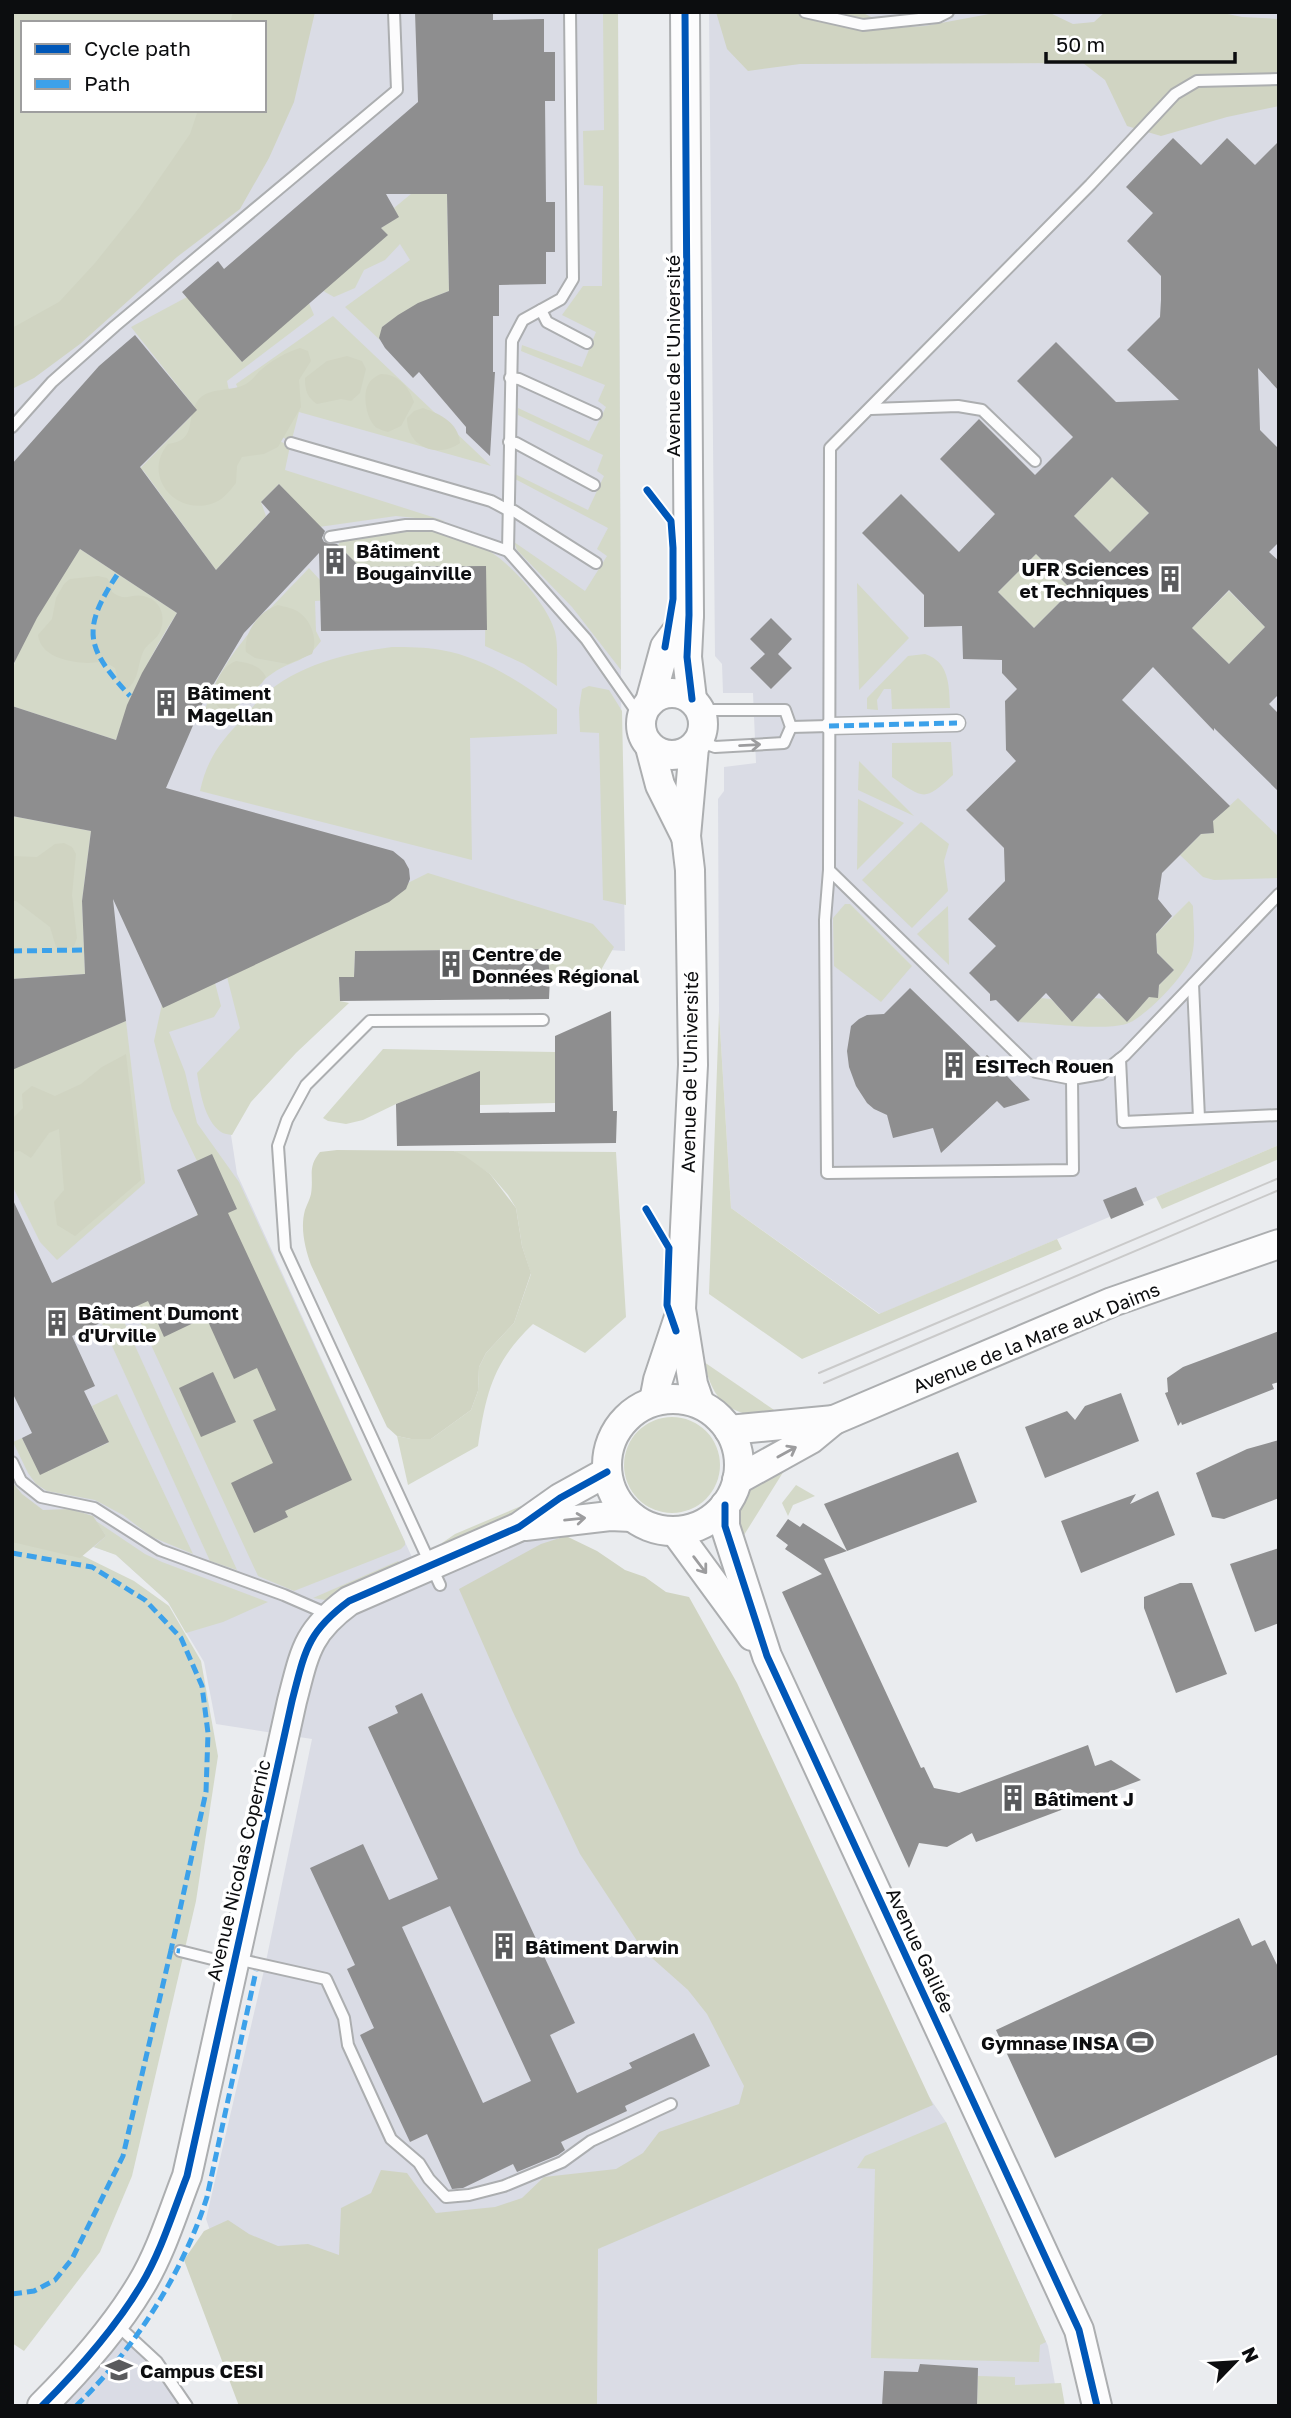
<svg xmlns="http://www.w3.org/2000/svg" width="1291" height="2418" font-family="'Golos Text',sans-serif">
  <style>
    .built { fill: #dadce5 }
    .green { fill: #d4d9c8 }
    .forest { fill: #d0d4c2 }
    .building { fill: #8e8e8f; fill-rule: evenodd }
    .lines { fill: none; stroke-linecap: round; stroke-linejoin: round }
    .service-casing { stroke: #acaeb0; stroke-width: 14 }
    .pedestrian-casing { stroke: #acaeb0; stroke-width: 19 }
    .tertiary-casing { stroke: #acaeb0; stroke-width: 32 }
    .service { stroke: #fcfcfd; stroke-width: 10 }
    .pedestrian { stroke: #fcfcfd; stroke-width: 16 }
    .tertiary { stroke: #fcfcfd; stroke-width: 28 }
    .tram { stroke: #cacaca; stroke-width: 2 }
    .quiet { stroke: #3ca1ea; stroke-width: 5; stroke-dasharray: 10 5; stroke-linecap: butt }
    .cycleway-casing { stroke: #fff; stroke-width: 11 }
    .cycleway { stroke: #0057b8; stroke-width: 7 }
    .oneway { stroke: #9c9c9e }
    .labels { text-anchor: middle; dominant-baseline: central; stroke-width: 7; stroke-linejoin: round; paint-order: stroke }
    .street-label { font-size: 19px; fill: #0c0d0f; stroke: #fff }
    .poi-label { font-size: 19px; font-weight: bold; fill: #0c0d0f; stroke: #fff; text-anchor: start }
  </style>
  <rect width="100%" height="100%" fill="#eaecef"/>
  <g class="built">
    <polygon points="279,12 618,12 621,691 625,951 364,935 216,1086 231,1135 237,1174 416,1566 550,1515 565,1560 946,2122 1048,2346 1059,2406 271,2406 206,2219 265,1966 312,1739 216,1724 204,1662 168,1602 115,1554 12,1521 12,375 264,110"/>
    <polygon points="709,12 1279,12 1279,1145 880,1314 731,1208 719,1012 718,799 724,791 724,767 756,763 753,693 723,693 722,664 715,656"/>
    <polygon points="115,2323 157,2362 187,2406 41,2406"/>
  </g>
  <g class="green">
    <polygon points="12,12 239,12 235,23 23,23 23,110 203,110 186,156 67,306 12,334"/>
    <polygon points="603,12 618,12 621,670 572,607 517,550 514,542 585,591 607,556 597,549 608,528 515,479 515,474 588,510 604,476 597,471 603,455 518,415 518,408 589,441 606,407 598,401 605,385 521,351 522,345 582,367 596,332 562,315 583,286 602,286 603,186 584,185 583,131 604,130"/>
    <path d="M411 194H447L449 291C425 300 403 311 382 327L380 340 345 307 410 260 400 244 385 260 364 270 355 288 334 297 325 292 314 282 387 235 381 228 398 217 394 208Z"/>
    <path d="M306 296 314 315 227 381C231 411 265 435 290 446L285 470 445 521 396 516 319 527 279 484 261 502 266 516 216 570 143 470 120 489 197 410 131 327 187 297 242 362Z"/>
    <path d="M333 316 491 466 299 412 291 443C269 427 247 410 236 384Z"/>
    <polygon points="1112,477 1149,513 1110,552 1074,516"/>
    <path d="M429 531C447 535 470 540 486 549 510 562 548 605 555 632 559 648 556 669 557 686L524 664 485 646 486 566 360 567 338 545 345 535Z"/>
    <path d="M80 549 177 613C151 653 131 694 116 740L12 706C12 694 10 679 13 668 25 627 57 585 80 549Z"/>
    <polygon points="1036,554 1072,590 1034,628 998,592"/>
    <path d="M309 568 331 592 332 600 315 601 316 631 321 641C304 664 294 659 273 673 255 685 233 710 216 725L209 722 204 714C218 658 270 609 309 568Z"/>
    <polygon points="857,583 909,638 859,690"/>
    <polygon points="1229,591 1265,627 1229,664 1192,628"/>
    <path d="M392 647C408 647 425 647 441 650 483 657 523 683 557 709V734L470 738 472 860 200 791C207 759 221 740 244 718 250 711 255 703 262 697 296 665 347 653 392 647Z"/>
    <path d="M925 654C950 662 949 687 950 708L892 709 891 689H884L877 700 878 710 867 709V698L908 656Z"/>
    <polygon points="589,686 609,690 622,711 626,905 603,900 599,733 580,732 579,709 582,689"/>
    <path d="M951 742 953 775C924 802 924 799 892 777V743Z"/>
    <polygon points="859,761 914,816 858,790"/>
    <polygon points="1238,798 1279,837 1279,878 1214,880 1203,877 1180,855 1201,834 1213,833 1213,821"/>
    <polygon points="858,799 904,823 857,870"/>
    <polygon points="12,816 91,831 82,901 85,974 12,979"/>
    <polygon points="921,822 949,844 944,861 948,891 912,928 862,880"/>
    <path d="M428 873 593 924 614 947 601 970 592 975 550 977 546 949 355 951 354 977H339L340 1001 349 1003 296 1053 251 1102 232 1135C228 1134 224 1134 221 1132 204 1120 200 1091 197 1073L240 1028 226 973Z"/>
    <path d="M1189 901 1193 906C1193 921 1196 940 1192 955 1188 973 1144 1019 1126 1024 1102 1031 1046 1023 1018 1022L1040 998 1051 999 1072 1022 1094 998 1104 999 1127 1021 1149 997H1158L1159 985 1174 970 1157 953 1156 934Z"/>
    <polygon points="845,904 850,904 912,966 881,1002 834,966 833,918"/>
    <polygon points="948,906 949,965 917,934"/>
    <polygon points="214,979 221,1006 214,1017 169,1032 185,1072 197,1123 239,1182 405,1542 405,1545 401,1549 294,1591 258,1576 121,1280 197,1228 197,1161 172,1109 154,1041 162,1004"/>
    <polygon points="719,1012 731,1208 879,1314 1057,1239 1062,1249 802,1359 709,1294"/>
    <polygon points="126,1021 145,1183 57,1260 40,1242 12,1185 12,1067"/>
    <polygon points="383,1049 555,1052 555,1103 480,1105 480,1072 396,1104 363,1120 346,1124 328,1121 323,1118"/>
    <polygon points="1279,1145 1279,1159 1162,1209 1156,1197"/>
    <path d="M454 1151 616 1152 626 1317 585 1353 533 1324C493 1362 486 1393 478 1446L408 1485 397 1436 411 1439H431L471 1410 478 1391 479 1367 486 1353 514 1323 531 1274 522 1246 516 1208 508 1195 490 1174Z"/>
    <polygon points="106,1282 237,1570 210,1561 87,1291"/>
    <path d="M704 1362 783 1416C737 1417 715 1411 704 1362Z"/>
    <polygon points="117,1394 193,1554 152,1537 123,1515 95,1500 47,1491 36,1484 28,1473 13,1442 22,1438 40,1474 108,1443 92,1406"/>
    <circle cx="672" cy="1465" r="48"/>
    <polygon points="792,1458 739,1543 738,1513 747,1493"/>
    <polygon points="796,1485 815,1496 793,1505 788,1516 782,1503"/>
    <polygon points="526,1504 530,1507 448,1543 442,1543 455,1534"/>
    <polygon points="96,1521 145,1554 162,1562 268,1602 223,1622 186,1633 168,1602 116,1555 94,1547 106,1536"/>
    <polygon points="12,1537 61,1545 134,1581 169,1606 201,1661 218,1756 196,1901 132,2176 100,2252 24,2351 12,2343"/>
    <polygon points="398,1561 401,1564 331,1601 313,1598"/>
    <polygon points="946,2122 1046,2342 1040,2345 1039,2362 871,2358 875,2169 857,2168 865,2156"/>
    <polygon points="978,2376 1015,2377 1015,2385 1061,2383 1065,2406 977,2406"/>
  </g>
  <g class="forest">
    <polygon points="233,12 315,12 294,102 269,158 240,209 177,257 80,344 34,378 12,389 12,328 59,302 95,263 139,208 190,134 198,110 264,110 264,23 230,23"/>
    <polygon points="716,12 861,12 894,28 925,26 1000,12 1048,12 1073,24 1094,22 1105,12 1218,12 1242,17 1279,19 1279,106 1227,117 1161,136 1127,126 1105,80 1083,63 800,64 748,71 727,49"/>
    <path d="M300 348 308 351 311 361 299 380 301 407 278 447 264 454 242 457 237 466 236 483C229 492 222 501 211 504 174 515 142 475 168 444 199 440 184 418 199 399 210 387 232 392 246 384 253 380 256 374 262 369 272 360 287 352 300 348Z"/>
    <path d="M347 356 362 361 366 369 360 393 351 401 341 399 317 404C307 397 305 391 305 378L327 361Z"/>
    <path d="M381 374C398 374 409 387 414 402L401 426 388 432C385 431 381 430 377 428 367 421 362 396 368 385 370 380 376 376 381 374Z"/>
    <path d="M423 408C440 414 458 422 460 443 437 459 407 447 407 418L414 411Z"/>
    <path d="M98 576 107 578 111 584 112 592C115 594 118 596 122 597 128 598 136 594 143 596 159 599 166 614 161 629 158 639 149 642 144 650 137 664 140 679 127 689L118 680 115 668C111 666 108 663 105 662 100 661 93 663 88 663 68 662 41 657 38 635L52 619 56 598 64 584 70 579Z"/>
    <path d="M278 605C285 607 294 608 300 613 312 622 318 641 312 654L288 664 255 658 246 652C243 633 259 611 278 605Z"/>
    <path d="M236 661C249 663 260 665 266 677L262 683 230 713C200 706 217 668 236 661Z"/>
    <polygon points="64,843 72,847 76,854 72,895 77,938 74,946 65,949 56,947 50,927 16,901 12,901 12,856 37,857 55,844"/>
    <polygon points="126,1054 141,1180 75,1236 57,1225 54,1202 64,1190 59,1129 49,1133 31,1158 20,1151 12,1152 12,1119 23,1108 22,1094 32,1086 55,1096 81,1084 102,1067"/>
    <path d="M337 1150 454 1151 465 1156 490 1174 516 1208 522 1246 531 1273 514 1323 486 1353 479 1367 478 1391 471 1410 431 1439H411L397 1436 387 1427 311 1265C305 1248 300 1228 305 1210 307 1204 310 1199 311 1194 314 1175 307 1168 320 1152Z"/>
    <polygon points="12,1482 22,1494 43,1510 70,1509 93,1516 106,1536 80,1558 12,1542"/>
    <polygon points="566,1536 597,1551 625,1570 645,1577 666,1592 689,1597 737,1683 933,2105 598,2249 597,2406 239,2406 184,2260 204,2231 228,2220 249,2234 278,2246 308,2244 339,2255 341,2208 371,2193 381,2170 407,2173 436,2213 495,2207 522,2198 544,2177 616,2169 643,2153 659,2132 739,2104 744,2086 707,2014 688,1990 643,1950 580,1854 512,1710 459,1589 541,1544"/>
  </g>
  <g class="building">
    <polygon points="415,12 493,12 493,20 544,19 544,52 555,52 555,101 545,101 546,202 555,202 555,252 546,252 546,284 499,285 499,316 493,316 493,372 495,372 490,456 466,433 466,427 419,372 413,378 385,348 379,338 382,327 398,315 418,303 449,291 447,194 386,194 399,217 381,228 388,235 242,362 182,292 218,261 224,269 418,102"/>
    <path d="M1173 138 1201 165 1227 138 1255 165 1279 141V391L1258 368 1260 430 1279 449V542L1269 552 1279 561V694L1269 704 1279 714V792L1214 728V731L1153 667 1122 700 1230 806 1213 821 1214 833 1201 834 1162 873 1158 899 1172 916 1156 934 1157 953 1174 970 1159 985 1158 998 1149 997 1127 1022 1099 993 1072 1022 1046 993 1018 1022 996 1000 990 1001V994L969 973 996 946 968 919 1005 881 1004 848 966 810 1016 761 1006 750 1005 701 1017 689 1002 673V660L963 659 962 626 924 627V595L862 533 901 494 959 552 995 514 940 459 979 419 1035 475 1073 437 1017 381 1056 342 1116 402 1179 400 1127 350 1160 317 1161 300V276L1127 241 1153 213 1126 187ZM1112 477 1149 513 1110 552 1074 516ZM1036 554 1072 590 1034 628 998 592ZM1229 590 1265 627 1229 664 1192 628Z"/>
    <polygon points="135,335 197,410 140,467 216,570 270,512 261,502 279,484 325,531 322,538 324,542 337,544 360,567 486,566 487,630 321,631 319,553 244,633 204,700 166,788 393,851 404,860 409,869 410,879 406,889 389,902 163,1008 113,899 126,1021 12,1070 12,979 85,974 82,901 91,831 12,816 12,706 116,740 127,705 142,673 177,613 80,549 37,618 12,667 12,464 99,366"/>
    <polygon points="771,618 792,639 778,654 792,668 771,689 750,668 765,654 750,639"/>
    <polygon points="547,949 550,977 549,999 340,1001 339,977 354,977 355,951"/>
    <polygon points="910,988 983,1059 987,1055 1030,1100 1004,1108 997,1101 941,1153 933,1128 893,1138 887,1115 874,1109 867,1103 856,1086 849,1067 847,1051 851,1026 859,1019 867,1015 884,1014"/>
    <polygon points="611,1011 613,1111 617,1111 616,1143 397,1146 396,1104 480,1071 480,1113 555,1112 555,1036"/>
    <polygon points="212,1154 237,1209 228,1213 352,1480 285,1511 288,1517 254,1533 231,1483 273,1463 253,1420 276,1410 257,1368 234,1379 206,1317 164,1337 148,1301 72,1336 95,1386 84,1391 109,1442 40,1475 22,1438 32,1433 12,1392 12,1198 52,1283 198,1215 177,1170"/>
    <polygon points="1136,1187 1144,1205 1111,1219 1103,1200"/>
    <polygon points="1279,1331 1279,1382 1272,1384 1274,1389 1182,1425 1181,1422 1178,1426 1165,1393 1168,1392 1167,1378 1183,1367"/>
    <polygon points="213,1372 236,1422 201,1437 179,1388"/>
    <polygon points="1121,1393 1139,1441 1045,1478 1025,1427 1067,1411 1075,1420 1085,1406"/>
    <polygon points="1279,1440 1279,1498 1224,1519 1212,1517 1196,1473 1247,1449"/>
    <polygon points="958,1452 977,1502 847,1551 824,1504"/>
    <polygon points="1158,1491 1175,1535 1081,1573 1061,1521 1136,1494 1130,1504"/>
    <polygon points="788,1519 800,1527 803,1523 847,1551 824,1559 921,1768 924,1767 934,1788 959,1793 1088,1745 1095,1766 1111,1760 1141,1780 976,1842 972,1833 947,1847 919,1843 909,1868 782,1592 822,1574 785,1549 788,1545 776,1536"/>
    <polygon points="1279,1548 1279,1623 1255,1632 1230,1564"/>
    <polygon points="1180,1583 1192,1583 1227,1674 1176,1693 1144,1608 1144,1597"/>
    <path d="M422 1693 575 2023 550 2035 577 2093 632 2068 629 2063 694 2033 710 2066 625 2106 627 2111 561 2142 565 2150 558 2155 517 2172 513 2164 463 2188 452 2189 427 2134 410 2142 360 2035 374 2028 347 1969 355 1965 310 1868 363 1844 389 1900 438 1879 368 1727 398 1713 395 1706ZM450 1906 531 2081 483 2103 402 1927Z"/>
    <polygon points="1239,1918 1252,1946 1265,1940 1279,1969 1279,2054 1055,2158 996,2030"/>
    <polygon points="920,2364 978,2368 977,2406 882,2406 884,2371 918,2372"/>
  </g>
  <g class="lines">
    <defs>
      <g id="service">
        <polyline points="805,12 863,25 938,17 948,12"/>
        <polyline points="1279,79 1197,81 1175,94 1090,185 830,448 829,870 1036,1072 1072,1079 1101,1074 1125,1055 1279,894"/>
        <polyline points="541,310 547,322 587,343"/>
        <polyline points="510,378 519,379 596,414"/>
        <polyline points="871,409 958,406 982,410 1035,461"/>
        <polyline points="12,427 52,382 115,326 397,90 394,12"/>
        <polyline points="509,442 516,443 594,485"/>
        <polyline points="291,443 491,501 508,510 514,511 596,563"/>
        <polyline points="330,537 406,525 433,525 508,551 586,639 641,718"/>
        <polyline points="508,551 512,341 523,320 561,299 573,279 570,12"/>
        <polyline points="791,727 829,726"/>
        <polyline points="699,741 715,747 784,743 791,727 785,710 701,710"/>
        <polyline points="829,870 825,920 827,1173 1073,1170 1072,1079"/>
        <polyline points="1193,984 1199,1118"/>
        <polyline points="1120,1059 1123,1122 1279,1115"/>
        <polyline points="12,1462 21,1481 41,1497 94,1508 160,1550 284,1595 330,1615"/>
        <polyline points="440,1585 285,1249 278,1146 287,1120 306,1085 370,1021 543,1020"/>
        <polyline points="180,1951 232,1964"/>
        <polyline points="237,1959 326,1979 344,2018 348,2045 391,2139 419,2163 429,2179 446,2197 469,2195 504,2186 562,2162 591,2141 671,2104"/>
        <polyline points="117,2325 157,2362 187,2406"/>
      </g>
      <polyline id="pedestrian" points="829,726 957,723"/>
      <g id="tertiary">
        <polyline points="685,12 689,615 687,657 692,699"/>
        <circle cx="672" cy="724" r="31"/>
        <polyline points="650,702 665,647 689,615"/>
        <polyline points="650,747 660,785 685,835"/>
        <polyline points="694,747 686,836 690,870 693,1065 681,1309 693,1384 700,1404"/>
        <circle cx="673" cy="1465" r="66"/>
        <polyline points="654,1401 658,1380 678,1320"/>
        <polyline points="729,1430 834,1420"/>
        <polyline points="737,1480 811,1439 834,1420 1112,1302 1279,1244"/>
        <polyline points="725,1505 725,1526 767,1656 1079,2330 1097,2406"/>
        <polyline points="525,1526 610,1516 632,1517"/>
        <polyline points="675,1531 752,1636"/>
        <path d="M42 2406C79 2369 114 2330 141 2285 161 2252 173 2212 187 2176L292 1701C305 1651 307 1632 349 1601L519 1527 560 1498 607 1472"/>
      </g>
    </defs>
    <use href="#service" class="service-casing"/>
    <use href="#pedestrian" class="pedestrian-casing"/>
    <use href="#tertiary" class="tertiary-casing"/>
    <use href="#service" class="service"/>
    <use href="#pedestrian" class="pedestrian"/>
    <use href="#tertiary" class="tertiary"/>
    <g class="tram">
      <polyline points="819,1373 1279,1178"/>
      <polyline points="824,1383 1279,1190"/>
    </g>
    <g class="quiet">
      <path d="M117 575C80 631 87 649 130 696"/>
      <polyline points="829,726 957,723"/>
      <polyline points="12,951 83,950"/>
      <polyline points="12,1553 92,1567 145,1600 181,1638 202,1686 208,1733 206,1792 171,1950"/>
      <polyline points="12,2294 34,2291 55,2280 72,2259 123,2156 171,1950 180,1951"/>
      <path d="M76 2406C134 2350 183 2273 207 2197L256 1971"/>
    </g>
    <defs>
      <g id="cycleway">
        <polyline points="685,12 689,615 687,657 692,699"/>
        <polyline points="647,490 671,521 673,548 673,599 665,647"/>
        <polyline points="646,1209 669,1248 667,1305 676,1331"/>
        <polyline points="725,1505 725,1526 767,1656 1079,2330 1097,2406"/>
        <path d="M42 2406C79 2369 114 2330 141 2285 161 2252 173 2212 187 2176L292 1701C305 1651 307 1632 349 1601L519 1527 560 1498 607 1472"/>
      </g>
    </defs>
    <use href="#cycleway" class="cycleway-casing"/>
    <use href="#cycleway" class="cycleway"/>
  </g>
  <defs><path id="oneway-shaft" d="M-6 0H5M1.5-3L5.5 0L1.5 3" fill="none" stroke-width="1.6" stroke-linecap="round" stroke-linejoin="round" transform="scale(1.75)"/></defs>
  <g class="oneway">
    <use href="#oneway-shaft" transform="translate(750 745) rotate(-3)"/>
    <use href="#oneway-shaft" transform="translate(787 1452) rotate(-29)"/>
    <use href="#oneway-shaft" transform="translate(575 1519) rotate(-6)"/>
    <use href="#oneway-shaft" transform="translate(700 1565) rotate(53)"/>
  </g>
  <defs>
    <symbol id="building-bare" viewBox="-9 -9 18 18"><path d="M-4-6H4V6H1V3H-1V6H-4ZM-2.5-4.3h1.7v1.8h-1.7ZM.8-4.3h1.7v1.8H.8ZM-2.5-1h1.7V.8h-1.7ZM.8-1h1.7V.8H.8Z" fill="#5a5b5d" stroke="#fff" stroke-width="2.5" paint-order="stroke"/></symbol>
    <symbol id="stadium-bare" viewBox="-9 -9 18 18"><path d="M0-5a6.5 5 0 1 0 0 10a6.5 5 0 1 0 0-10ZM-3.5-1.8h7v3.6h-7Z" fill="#5a5b5d" stroke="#fff" stroke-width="2.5" paint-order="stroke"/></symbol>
    <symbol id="university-bare" viewBox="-9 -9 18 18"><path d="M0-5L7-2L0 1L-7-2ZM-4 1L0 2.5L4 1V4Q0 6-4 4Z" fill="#5a5b5d" stroke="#fff" stroke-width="2.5" paint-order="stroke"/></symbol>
  </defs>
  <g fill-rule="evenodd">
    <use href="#building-bare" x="316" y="542" width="38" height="38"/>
    <use href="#building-bare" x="1151" y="560" width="38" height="38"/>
    <use href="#building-bare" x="147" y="684" width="38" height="38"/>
    <use href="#building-bare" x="432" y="945" width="38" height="38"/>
    <use href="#building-bare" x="935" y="1046" width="38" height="38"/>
    <use href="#building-bare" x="38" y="1304" width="38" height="38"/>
    <use href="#building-bare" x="994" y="1779" width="38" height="38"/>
    <use href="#building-bare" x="485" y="1927" width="38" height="38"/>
    <use href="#stadium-bare" x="1121" y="2023" width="38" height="38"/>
    <use href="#university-bare" x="100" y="2351" width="38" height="38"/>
  </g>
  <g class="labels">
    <g class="street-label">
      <text transform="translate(672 356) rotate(-90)">Avenue de l'Université</text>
      <text transform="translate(689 1072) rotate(-89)">Avenue de l'Université</text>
      <text transform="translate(1036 1337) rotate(-22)">Avenue de la Mare aux Daims</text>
      <text transform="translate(238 1870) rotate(-77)">Avenue Nicolas Copernic</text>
      <text transform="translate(921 1950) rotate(65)">Avenue Galilée</text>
    </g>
    <g class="poi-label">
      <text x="356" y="550">Bâtiment<tspan x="356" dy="22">Bougainville</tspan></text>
      <text x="1149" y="568" text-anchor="end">UFR Sciences<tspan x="1149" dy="22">et Techniques</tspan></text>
      <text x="187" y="692">Bâtiment<tspan x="187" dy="22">Magellan</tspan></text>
      <text x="472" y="953">Centre de<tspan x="472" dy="22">Données Régional</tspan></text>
      <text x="975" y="1065">ESITech Rouen</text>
      <text x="78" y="1312">Bâtiment Dumont<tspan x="78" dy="22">d'Urville</tspan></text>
      <text x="1034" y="1798">Bâtiment J</text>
      <text x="525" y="1946">Bâtiment Darwin</text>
      <text x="1119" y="2042" text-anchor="end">Gymnase INSA</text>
      <text x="140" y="2370">Campus CESI</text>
    </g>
  </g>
  <rect width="1291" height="2418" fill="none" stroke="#0c0d0f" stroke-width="28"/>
  <rect x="21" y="21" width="245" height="91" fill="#ffffff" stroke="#9e9e9f" stroke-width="2"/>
  <rect x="35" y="44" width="35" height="10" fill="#0057b8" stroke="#9e9e9f" stroke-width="2"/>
  <text x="84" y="56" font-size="21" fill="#0c0d0f">Cycle path</text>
  <rect x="35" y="79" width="35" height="10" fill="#3ca1ea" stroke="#9e9e9f" stroke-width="2"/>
  <text x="84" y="91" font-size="21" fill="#0c0d0f">Path</text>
  <g transform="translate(1235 2362) rotate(65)" stroke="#ffffff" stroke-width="5" paint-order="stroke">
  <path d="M0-5L12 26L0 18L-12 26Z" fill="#0c0d0f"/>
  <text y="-10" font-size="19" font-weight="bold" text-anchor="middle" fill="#0c0d0f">N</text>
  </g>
  <path d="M1046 52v10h189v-10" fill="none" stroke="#0c0d0f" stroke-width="3.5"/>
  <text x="1056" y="52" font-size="21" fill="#0c0d0f" stroke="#ffffff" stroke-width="5" paint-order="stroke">50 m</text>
</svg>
